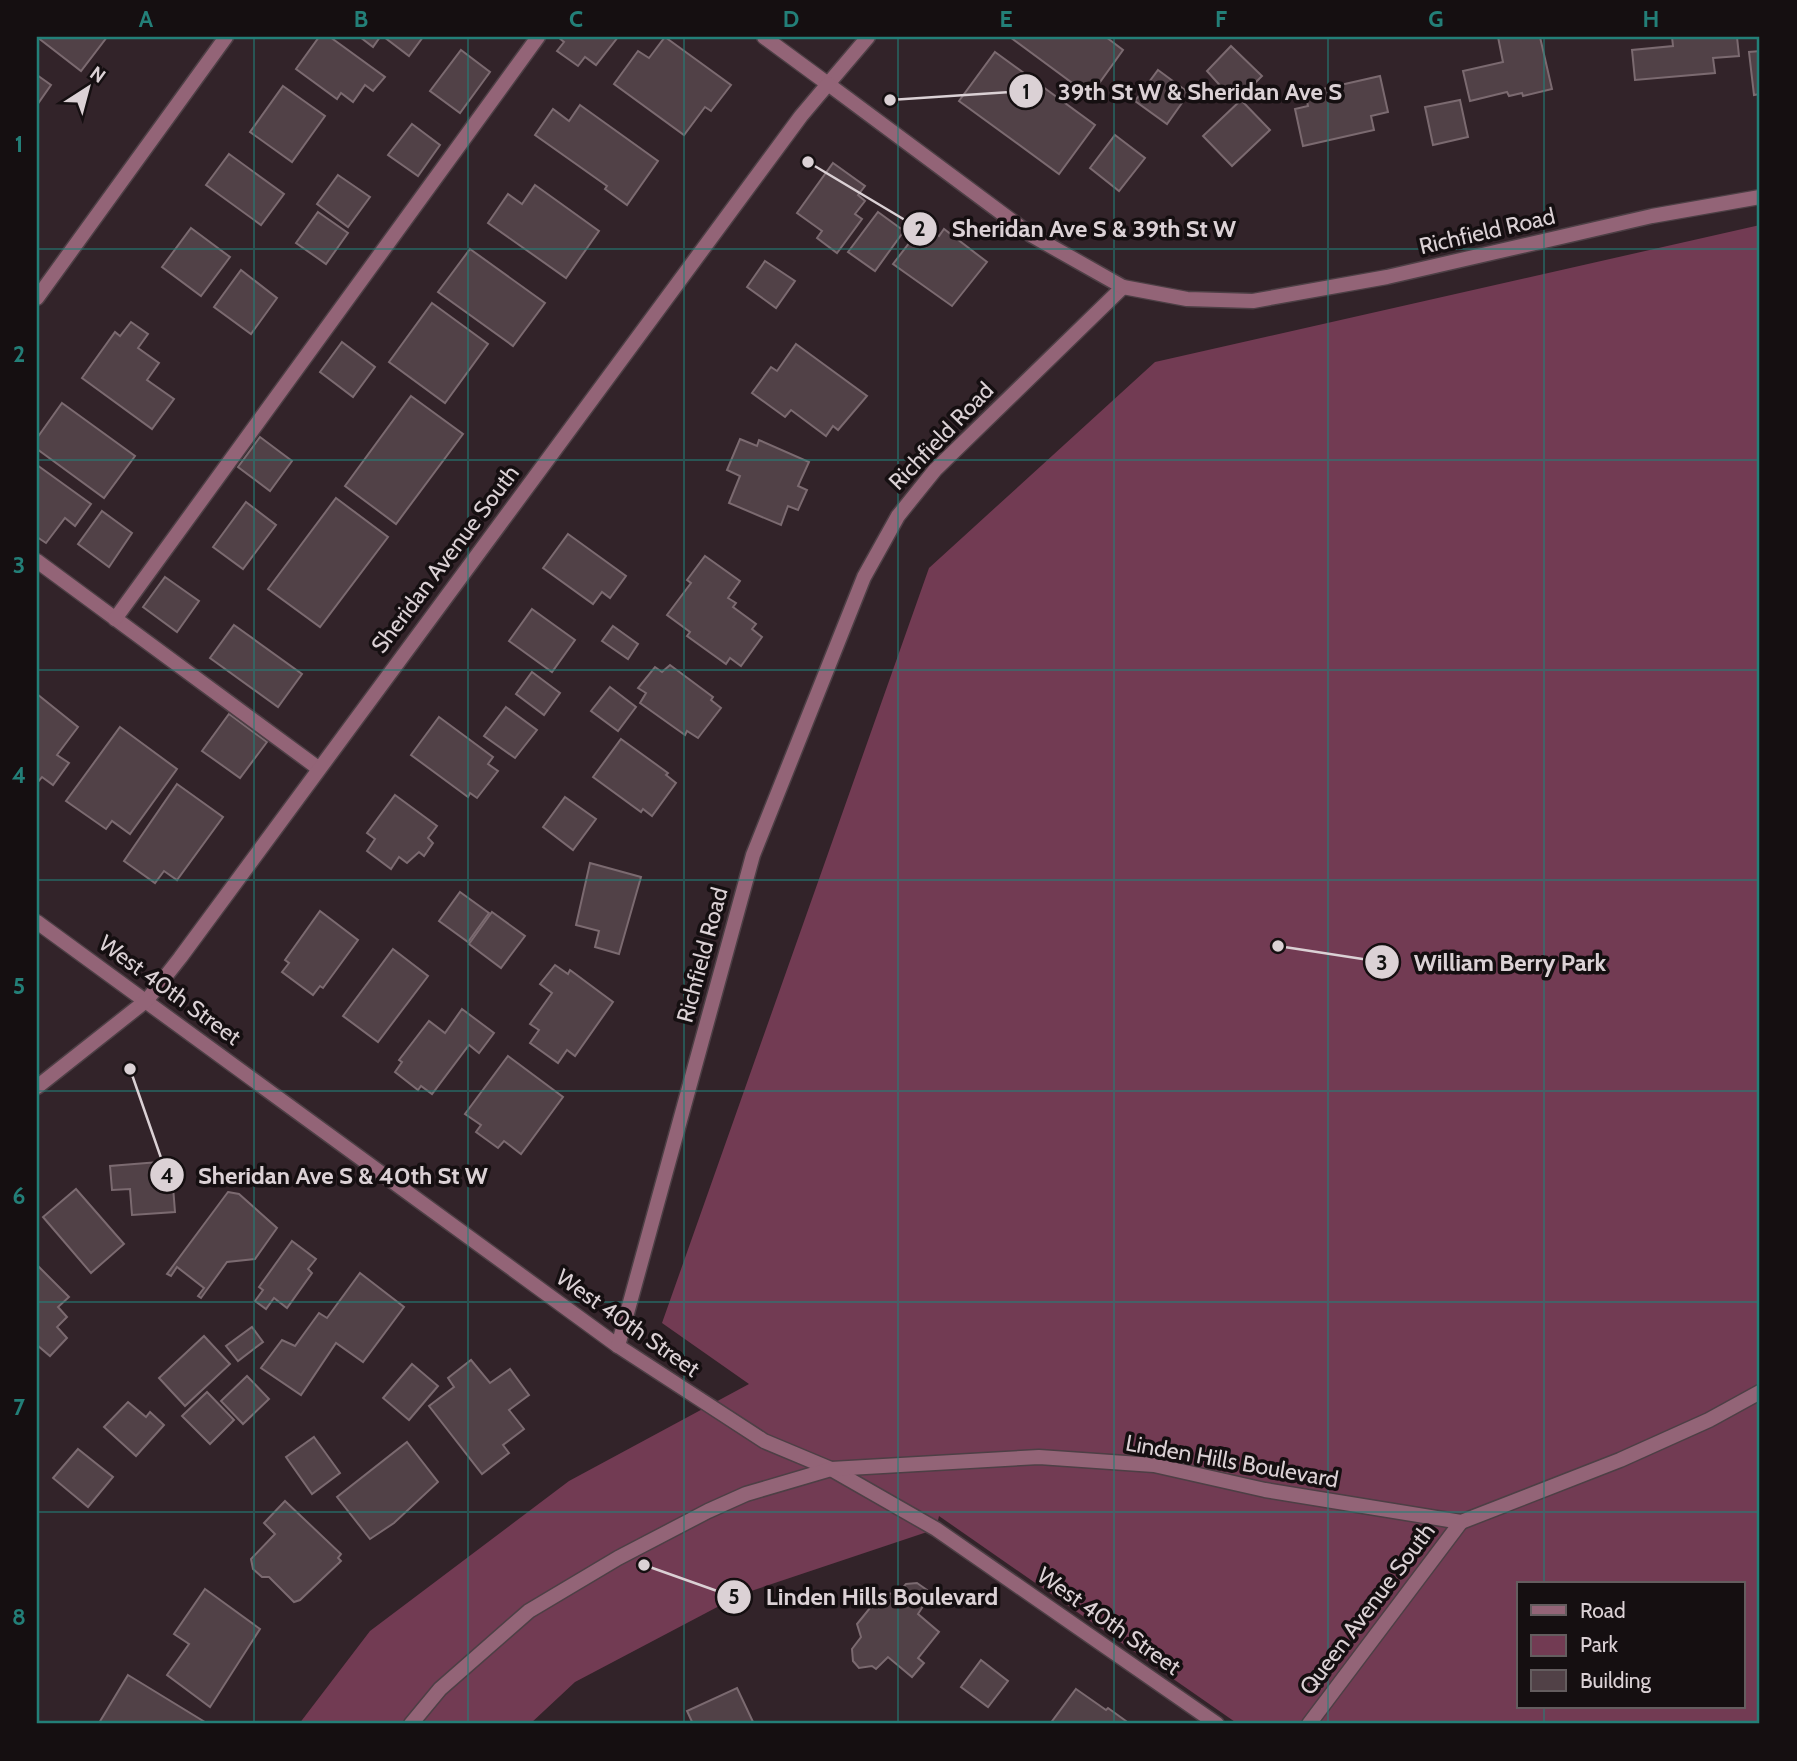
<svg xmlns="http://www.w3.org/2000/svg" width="1797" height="1761" font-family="Cabin,sans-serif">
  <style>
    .green { fill: #723b53; fill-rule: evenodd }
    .building { fill: #514147; stroke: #7b6a70; stroke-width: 2 }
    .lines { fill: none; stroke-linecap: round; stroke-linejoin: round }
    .service-casing { stroke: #4d3f45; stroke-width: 17 }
    .minor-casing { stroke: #4d3f45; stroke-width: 17 }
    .tertiary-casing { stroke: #4d3f45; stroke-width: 17 }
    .service { stroke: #936477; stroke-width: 14 }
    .minor { stroke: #936477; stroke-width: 14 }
    .tertiary { stroke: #936477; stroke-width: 14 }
    .grid { fill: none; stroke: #237f78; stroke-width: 2; stroke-opacity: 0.55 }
    .labels { text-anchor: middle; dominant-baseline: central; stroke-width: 7; stroke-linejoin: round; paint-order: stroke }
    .street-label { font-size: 23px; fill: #dbd1d5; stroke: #150f11 }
    .leader { fill: none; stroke: #dbd1d5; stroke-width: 2.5 }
    .callout-dot { fill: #dbd1d5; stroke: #150f11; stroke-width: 2.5 }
    .mark-label { font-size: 21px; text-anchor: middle; font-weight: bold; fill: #111 }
    .callout-label { font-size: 24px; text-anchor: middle; font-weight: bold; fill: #dbd1d5; stroke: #150f11; stroke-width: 7; stroke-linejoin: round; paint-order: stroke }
    .neatline { fill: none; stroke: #237f78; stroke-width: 2.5 }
    .grid-label { font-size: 23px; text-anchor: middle; font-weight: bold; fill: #237f78 }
  </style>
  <rect width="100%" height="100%" fill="#322329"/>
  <path class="green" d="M1760 225V1724H1238L939 1516 936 1529 742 1594 575 1682 530 1724H299L370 1631 569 1481 749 1384 662 1323 929 568 1155 362ZM1519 1584H1743V1707H1519Z"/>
  <g class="building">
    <polygon points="37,37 107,37 81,71"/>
    <polygon points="319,37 330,37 385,77 373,91 365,85 353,102 341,93 337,99 296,69"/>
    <polygon points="360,37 380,37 373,47"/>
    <polygon points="384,37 423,37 409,56"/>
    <polygon points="558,37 618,37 596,65 585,57 578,66 557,51 564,42"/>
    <polygon points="665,37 731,85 711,111 705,107 684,135 614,84 638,51 649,58"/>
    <polygon points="1010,37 1106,37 1123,50 1090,96"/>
    <polygon points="1498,37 1540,37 1552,89 1523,96 1522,93 1509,96 1507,92 1470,101 1463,71 1503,62"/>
    <polygon points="1672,37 1737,37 1739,56 1713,58 1715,73 1635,80 1632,50 1673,46"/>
    <polygon points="1231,46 1262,76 1238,100 1235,97 1233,100 1207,71"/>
    <polygon points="461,50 490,72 460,113 430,91"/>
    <polygon points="1760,51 1760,94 1754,95 1749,52"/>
    <polygon points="995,52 1095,125 1059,174 959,101"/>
    <polygon points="1158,70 1189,93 1167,124 1135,101"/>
    <polygon points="37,75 51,85 37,105"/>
    <polygon points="1380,76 1388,112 1371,116 1374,130 1303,146 1295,109 1308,106 1305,93"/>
    <polygon points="283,86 325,116 292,162 250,132"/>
    <polygon points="1241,100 1270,130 1232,166 1203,136"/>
    <polygon points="1460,100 1468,137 1433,145 1425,107"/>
    <polygon points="580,105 658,161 627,205 605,189 607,186 535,135 553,109 569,121"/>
    <polygon points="412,124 440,145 418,176 388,155"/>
    <polygon points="1115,135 1145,158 1119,191 1090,168"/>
    <polygon points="229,154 284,194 261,225 206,185"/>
    <polygon points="833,163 865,186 858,195 865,201 855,214 862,219 837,253 817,238 822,231 797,213"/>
    <polygon points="338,175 370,197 348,227 317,204"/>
    <polygon points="535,185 599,231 566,278 488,223 508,194 522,204"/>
    <polygon points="318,212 348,233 326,264 296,243"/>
    <polygon points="878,212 904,231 875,271 848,252"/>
    <polygon points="923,225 939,236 944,229 987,262 952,306 893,264"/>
    <polygon points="191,228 230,257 201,296 162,267"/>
    <polygon points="470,249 545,303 513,346 438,292"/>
    <polygon points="765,261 795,281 776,308 747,287"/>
    <polygon points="241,270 277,298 251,334 214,307"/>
    <polygon points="432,303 488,344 445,403 389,362"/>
    <polygon points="131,322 148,334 138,348 159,363 147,380 174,399 152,429 82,378 115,332 120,336"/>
    <polygon points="342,342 375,367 353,397 320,372"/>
    <polygon points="796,344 867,396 838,430 833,426 826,436 791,410 785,417 752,393 771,367 777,371"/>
    <polygon points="411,396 463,434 396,524 345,486"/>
    <polygon points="62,403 135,456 104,498 37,449 37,438"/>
    <polygon points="260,437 292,461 270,491 238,467"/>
    <polygon points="740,439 757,446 759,440 809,462 798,486 807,490 798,510 788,506 781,525 729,503 740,476 727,470"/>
    <polygon points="37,465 91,504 75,526 65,518 46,543 37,537"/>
    <polygon points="336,498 388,537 320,627 268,589"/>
    <polygon points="246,502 276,525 243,569 213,547"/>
    <polygon points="102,511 132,533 109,567 78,544"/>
    <polygon points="568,534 626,576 610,598 602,592 593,604 543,568"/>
    <polygon points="705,556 740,581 728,598 736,603 733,607 756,624 752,629 762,637 741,666 730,658 726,664 687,636 690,632 667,615 691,583 687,580"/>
    <polygon points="165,577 199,601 177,632 143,607"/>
    <polygon points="532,609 575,640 552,672 509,641"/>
    <polygon points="234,625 302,674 278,707 210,658"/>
    <polygon points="613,626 638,644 628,659 602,641"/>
    <polygon points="670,665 713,697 711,700 721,708 698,738 687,731 685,735 640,703 646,693 638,688 655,667 662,672"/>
    <polygon points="532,672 560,693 544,715 516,694"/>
    <polygon points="610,687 636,707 618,731 591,711"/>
    <polygon points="37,694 78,727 57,755 69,763 53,785 42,777 37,783"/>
    <polygon points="506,707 537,730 515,758 484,736"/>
    <polygon points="229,714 267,742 240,778 202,751"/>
    <polygon points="439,717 493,757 488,764 498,771 477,798 470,793 468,797 411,755"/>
    <polygon points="120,727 177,769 130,834 112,821 106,829 66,801"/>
    <polygon points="621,739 668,773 666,775 676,783 652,816 643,809 641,812 593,777"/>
    <polygon points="177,784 223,817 177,880 164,871 155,883 124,861"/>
    <polygon points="395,795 437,826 428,838 433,843 424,856 419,852 407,863 399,857 391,869 367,851 375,839 367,833"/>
    <polygon points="565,797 596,819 573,850 543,827"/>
    <polygon points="590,863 641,877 619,954 595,947 599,931 576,925"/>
    <polygon points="460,892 489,913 468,942 439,921"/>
    <polygon points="320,911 358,940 323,988 320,986 313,995 282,972 289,963 285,960"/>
    <polygon points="492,912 525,936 501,968 469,944"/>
    <polygon points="393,949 428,976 378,1042 343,1016"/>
    <polygon points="555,965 568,974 570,970 613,1002 575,1056 567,1050 558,1063 530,1043 539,1030 530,1024 552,993 540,984"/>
    <polygon points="462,1009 494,1033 479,1053 469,1045 432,1094 421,1086 418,1090 395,1072 402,1062 399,1060 429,1021 445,1033"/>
    <polygon points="508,1056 563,1097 521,1154 504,1141 498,1148 476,1132 481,1125 465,1114"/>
    <polygon points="171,1161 175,1212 132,1215 130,1189 112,1190 110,1166"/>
    <polygon points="76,1189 124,1244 91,1273 43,1217"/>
    <polygon points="228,1192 239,1194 277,1228 255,1259 227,1262 201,1298 198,1296 204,1288 177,1267 171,1276 167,1274"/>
    <polygon points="292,1241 316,1259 308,1269 312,1273 287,1308 274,1298 266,1309 255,1301 263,1290 259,1287"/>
    <polygon points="37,1265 69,1297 58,1307 67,1317 57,1327 67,1338 50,1356 37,1345"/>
    <polygon points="360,1273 404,1307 363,1362 336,1343 301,1395 261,1368 282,1340 295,1346 319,1313 327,1318"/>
    <polygon points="252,1327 263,1342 238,1361 226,1346"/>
    <polygon points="204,1336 230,1364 185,1406 159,1378"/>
    <polygon points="471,1360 490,1383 510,1369 529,1395 509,1410 524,1429 503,1445 509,1453 482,1474 429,1406 454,1387 448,1378"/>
    <polygon points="412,1364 438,1386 409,1420 383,1398"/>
    <polygon points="247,1376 269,1399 243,1424 221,1401"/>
    <polygon points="207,1392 234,1420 210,1444 182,1416"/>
    <polygon points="128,1402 146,1417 150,1412 164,1425 136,1456 104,1427"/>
    <polygon points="314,1437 340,1473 312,1494 286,1457"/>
    <polygon points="407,1442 438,1482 394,1523 370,1539 337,1497"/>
    <polygon points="78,1449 113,1477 88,1507 53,1478"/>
    <polygon points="285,1501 341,1554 338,1558 341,1561 300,1600 294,1602 269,1577 262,1577 253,1569 251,1559 275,1534 264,1523"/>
    <polygon points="917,1583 927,1590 927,1600 918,1614 939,1632 918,1658 924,1663 912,1677 888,1657 876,1669 872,1666 859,1668 853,1661 852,1649 861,1637 857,1624 882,1593 897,1594 906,1584"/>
    <polygon points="205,1589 260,1629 210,1707 167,1675 189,1644 174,1634"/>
    <polygon points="981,1660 1008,1681 988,1707 961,1687"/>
    <polygon points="128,1675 208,1724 99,1723"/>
    <polygon points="737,1688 754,1724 693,1724 687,1711"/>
    <polygon points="1076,1689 1106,1710 1108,1708 1130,1724 1050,1724"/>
  </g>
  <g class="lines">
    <defs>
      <g id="service">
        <polyline points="37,561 318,768"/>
        <polyline points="115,619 538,37"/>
      </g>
      <g id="minor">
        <polyline points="764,37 828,84 868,37"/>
        <polyline points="37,298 226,37"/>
        <polyline points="37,922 618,1346 764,1441 831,1469 936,1529 1217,1724"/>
        <polyline points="618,1346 753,855 864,577 898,516 935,470 1123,287"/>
        <polyline points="411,1724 440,1689 529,1611 618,1558 708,1511 746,1494 831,1469 1039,1457 1154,1465 1265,1490 1461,1522 1620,1460 1709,1420 1760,1392"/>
        <polyline points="1309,1724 1461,1522"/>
      </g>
      <polyline id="tertiary" points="37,1087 147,1000 180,958 801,116 828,84 1031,235 1123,287 1187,299 1253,301 1387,277 1652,216 1760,197"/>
    </defs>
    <use href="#service" class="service-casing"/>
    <use href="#minor" class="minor-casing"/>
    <use href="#tertiary" class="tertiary-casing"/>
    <use href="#service" class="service"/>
    <use href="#minor" class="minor"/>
    <use href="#tertiary" class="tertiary"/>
  </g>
  <path class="grid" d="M254 37V1724M468 37V1724M684 37V1724M898 37V1724M1114 37V1724M1328 37V1724M1544 37V1584M37 249H1760M37 460H1760M37 670H1760M37 880H1760M37 1091H1760M37 1302H1760M37 1512H1760M1544 1707V1724"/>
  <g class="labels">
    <g class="street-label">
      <text transform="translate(1487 231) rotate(-13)">Richfield Road</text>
      <text transform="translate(941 436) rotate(-46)">Richfield Road</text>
      <text transform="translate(445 559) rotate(-53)">Sheridan Avenue South</text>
      <text transform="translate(702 955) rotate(-75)">Richfield Road</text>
      <text transform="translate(170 990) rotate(36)">West 40th Street</text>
      <text transform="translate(628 1323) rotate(35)">West 40th Street</text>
      <text transform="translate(1232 1461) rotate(10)">Linden Hills Boulevard</text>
      <text transform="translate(1367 1609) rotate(-53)">Queen Avenue South</text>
      <text transform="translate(1109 1621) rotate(35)">West 40th Street</text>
    </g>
  </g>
  <path class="leader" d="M890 100L1026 91M808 162L920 229M1278 946L1382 962M130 1069L167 1175M644 1565L734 1597"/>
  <g class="callout-dot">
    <circle cx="890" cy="100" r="7"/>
    <circle cx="808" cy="162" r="7"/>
    <circle cx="1278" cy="946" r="7"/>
    <circle cx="130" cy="1069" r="7"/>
    <circle cx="644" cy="1565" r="7"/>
    <circle cx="1026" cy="91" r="18"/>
    <circle cx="920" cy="229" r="18"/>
    <circle cx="1382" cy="962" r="18"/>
    <circle cx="167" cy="1175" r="18"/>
    <circle cx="734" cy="1597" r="18"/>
  </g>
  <g class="mark-label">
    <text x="1026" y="99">1</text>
    <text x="920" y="236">2</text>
    <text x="1382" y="970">3</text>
    <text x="167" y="1183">4</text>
    <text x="734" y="1604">5</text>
  </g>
  <g class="callout-label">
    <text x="1200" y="100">39th St W &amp; Sheridan Ave S</text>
    <text x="1094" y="237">Sheridan Ave S &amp; 39th St W</text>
    <text x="1510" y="971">William Berry Park</text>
    <text x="343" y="1184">Sheridan Ave S &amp; 40th St W</text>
    <text x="882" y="1605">Linden Hills Boulevard</text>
  </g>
  <rect width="1797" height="1761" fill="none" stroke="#150f11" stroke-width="77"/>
  <rect x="1517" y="1582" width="228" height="126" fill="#150f11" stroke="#645d5f" stroke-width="2"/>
  <rect x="1531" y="1605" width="35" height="10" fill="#936477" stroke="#645d5f" stroke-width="2"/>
  <text x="1580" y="1618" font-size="21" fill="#dbd1d5">Road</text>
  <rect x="1531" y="1635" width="35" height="21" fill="#723b53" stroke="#645d5f" stroke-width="2"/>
  <text x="1580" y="1652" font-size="21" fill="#dbd1d5">Park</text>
  <rect x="1531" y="1670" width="35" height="21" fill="#514147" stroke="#645d5f" stroke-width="2"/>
  <text x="1580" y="1688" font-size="21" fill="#dbd1d5">Building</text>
  <g transform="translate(88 88) rotate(36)" stroke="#150f11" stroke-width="5" paint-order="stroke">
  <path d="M0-5L12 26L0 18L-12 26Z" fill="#dbd1d5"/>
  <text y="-10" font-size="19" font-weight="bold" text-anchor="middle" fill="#dbd1d5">N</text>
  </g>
  <rect x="38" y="38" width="1720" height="1684" class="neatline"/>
  <g class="grid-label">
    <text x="146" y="27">A</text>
    <text x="361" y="27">B</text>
    <text x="576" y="27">C</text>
    <text x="791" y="27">D</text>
    <text x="1006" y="27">E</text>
    <text x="1221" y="27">F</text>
    <text x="1436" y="27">G</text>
    <text x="1651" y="27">H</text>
    <text x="19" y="152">1</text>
    <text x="19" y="362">2</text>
    <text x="19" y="573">3</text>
    <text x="19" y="783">4</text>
    <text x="19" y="994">5</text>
    <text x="19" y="1204">6</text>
    <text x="19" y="1415">7</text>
    <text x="19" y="1625">8</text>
  </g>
</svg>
